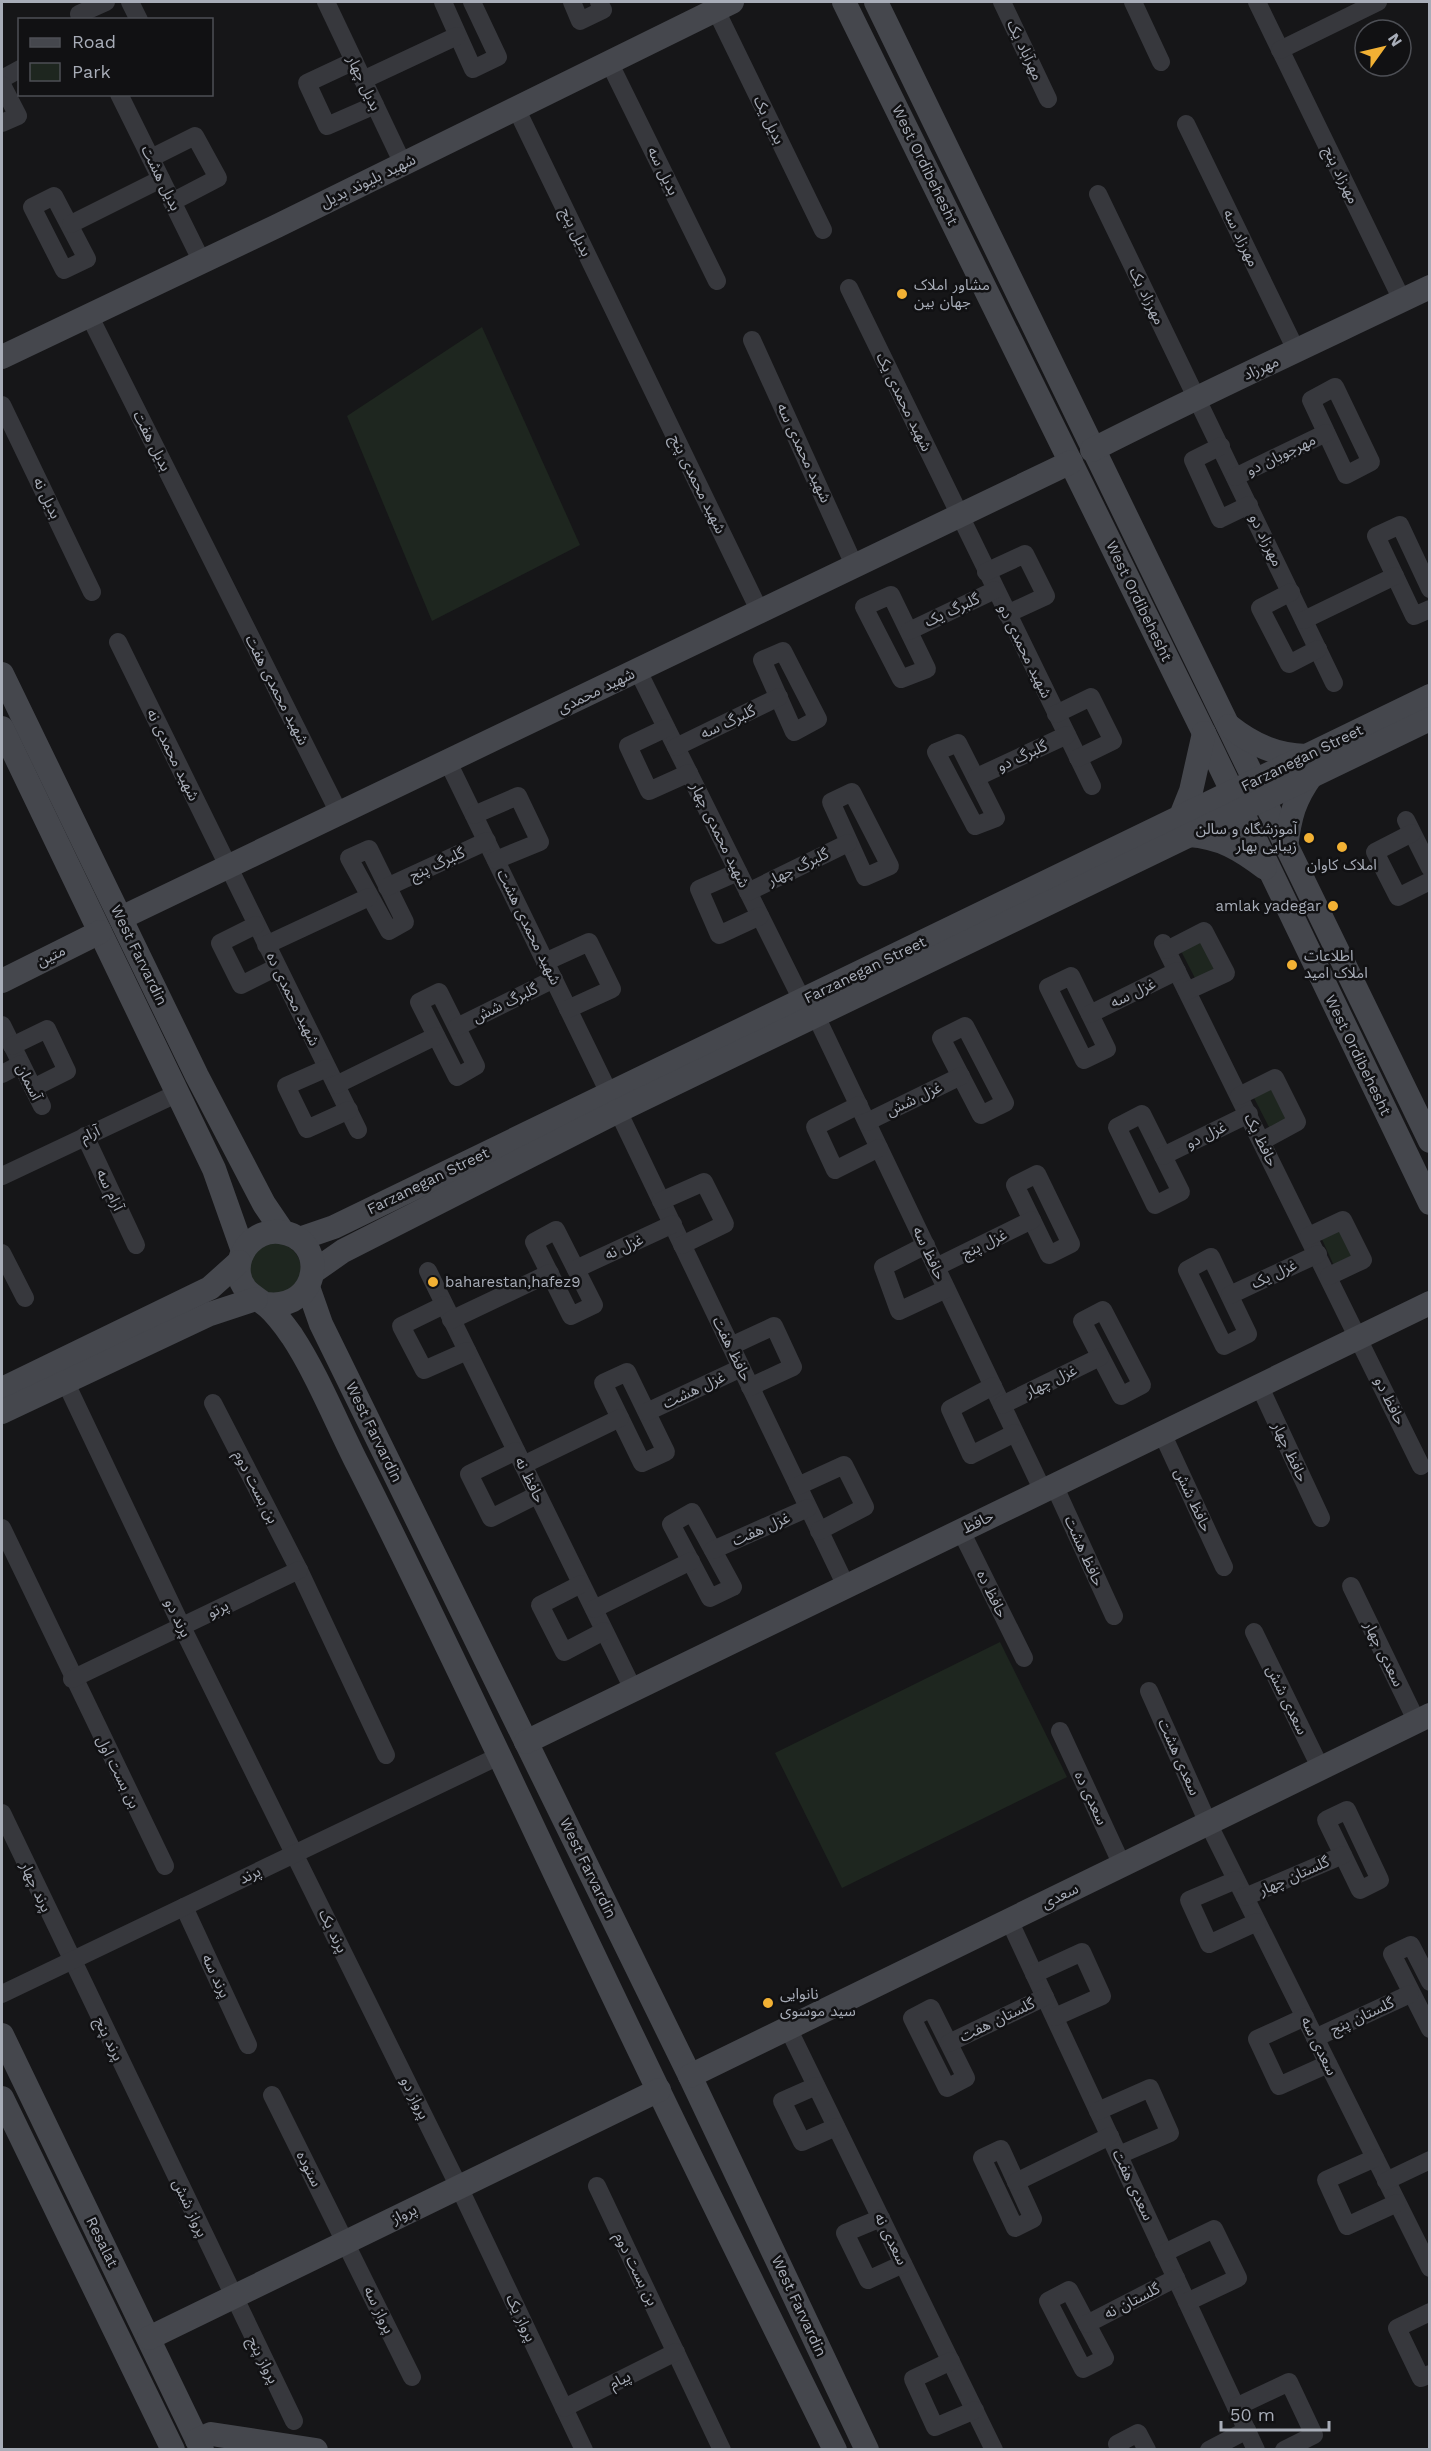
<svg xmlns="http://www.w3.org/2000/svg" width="1431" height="2451" font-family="'Work Sans','Noto Sans Arabic',sans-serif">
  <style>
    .green { fill: #1e261f }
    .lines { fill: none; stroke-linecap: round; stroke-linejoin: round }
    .street { stroke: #37383d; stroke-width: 18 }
    .secondary { stroke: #45474d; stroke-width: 24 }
    .poi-dot { fill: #f2b134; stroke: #111113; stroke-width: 2 }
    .labels { text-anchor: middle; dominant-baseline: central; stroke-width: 5; stroke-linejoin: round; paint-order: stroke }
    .street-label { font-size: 15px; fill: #a8adb8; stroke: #111113 }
    .poi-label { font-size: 15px; fill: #a8adb8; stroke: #111113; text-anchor: start }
  </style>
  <rect width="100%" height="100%" fill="#161618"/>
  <g class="green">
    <polygon points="482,327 580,545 432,621 347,416"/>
    <polygon points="1201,939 1217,972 1197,982 1180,949"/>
    <polygon points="1274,1086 1290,1118 1270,1129 1253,1096"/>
    <polygon points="1342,1225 1357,1258 1335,1268 1320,1235"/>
    <circle cx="275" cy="1269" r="26"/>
    <polygon points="1000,1642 1067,1777 842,1888 775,1753"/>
  </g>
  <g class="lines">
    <g class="street">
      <polyline points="130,2 139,20"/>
      <polyline points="326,2 403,164"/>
      <polyline points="443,2 473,69 498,57 472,2"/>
      <polyline points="572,2 580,21 603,10 599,2"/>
      <polyline points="712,2 823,230"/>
      <polyline points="1002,2 1048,99"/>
      <polyline points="1133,2 1161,62"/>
      <polyline points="1257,2 1402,300"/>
      <polyline points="79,14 106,2"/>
      <polyline points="1280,50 1378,2"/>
      <polyline points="354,61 307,83 327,126 375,105"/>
      <polyline points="609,62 717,281"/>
      <polyline points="2,79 20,69"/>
      <polyline points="363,80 457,36"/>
      <polyline points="2,85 18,116 2,123"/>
      <polyline points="119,94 202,262"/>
      <polyline points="516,108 760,612"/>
      <polyline points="1186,124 1297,352"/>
      <polyline points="151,158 195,136 218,178 172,202"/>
      <polyline points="1098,194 1334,683"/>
      <polygon points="54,196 87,259 64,270 32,207"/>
      <polyline points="71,224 161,179"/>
      <polyline points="849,288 1092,786"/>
      <polyline points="89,315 339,813"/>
      <polyline points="752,340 855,567"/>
      <polygon points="1335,387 1371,462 1346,475 1311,400"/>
      <polyline points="2,405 92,592"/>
      <polyline points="1221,446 1193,460 1220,519 1249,505"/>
      <polyline points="1235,477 1326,433"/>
      <polyline points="986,572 1025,554 1046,596 1007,614"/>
      <polyline points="1430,589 1400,525 1376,536 1414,616 1430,609"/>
      <polyline points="1291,592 1260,608 1289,664 1318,649"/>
      <polygon points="891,595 927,669 901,679 864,607"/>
      <polyline points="1304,620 1395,576"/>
      <polyline points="909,631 995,590"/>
      <polyline points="118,642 358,1130"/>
      <polygon points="783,651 818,719 794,732 762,660"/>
      <polyline points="638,671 802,1000"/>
      <polyline points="1056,714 1091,697 1113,741 1078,758"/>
      <polyline points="666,728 628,746 649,791 689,773"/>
      <polygon points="958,743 996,818 975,826 936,752"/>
      <polyline points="676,747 779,697"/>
      <polyline points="448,762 609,1093"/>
      <polyline points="977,777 1067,735"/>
      <polygon points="852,792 890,866 865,877 831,802"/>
      <polyline points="474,815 518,796 540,842 496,860"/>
      <polyline points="1406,820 1430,868"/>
      <polyline points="1412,833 1375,852 1398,897 1430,881"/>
      <polygon points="369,849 405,922 389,931 349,858"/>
      <polyline points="738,872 699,889 719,935 760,916"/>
      <polyline points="387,887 487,841"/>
      <polyline points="748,892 848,843"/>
      <polyline points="256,925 220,943 241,985 277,967"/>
      <polyline points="1163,943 1421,1466"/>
      <polyline points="266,945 369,897"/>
      <polyline points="1167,950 1204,931 1226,973 1187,991"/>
      <polyline points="545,962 589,942 612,989 568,1009"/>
      <polygon points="1071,976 1107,1049 1084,1060 1048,987"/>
      <polygon points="439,992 476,1066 457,1077 419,1002"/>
      <polyline points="1090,1014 1177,971"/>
      <polyline points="816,1016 1043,1491"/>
      <polyline points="2,1025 42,1106"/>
      <polygon points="965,1026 1005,1103 981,1115 941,1038"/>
      <polyline points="457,1027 554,979"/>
      <polyline points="12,1046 47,1029 67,1071 33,1088"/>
      <polyline points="327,1068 286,1086 307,1129 349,1110"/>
      <polyline points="2,1074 21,1064"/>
      <polyline points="336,1085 436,1036"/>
      <polyline points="1239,1096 1275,1078 1297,1122 1262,1141"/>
      <polyline points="859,1105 815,1127 835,1170 879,1148"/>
      <polyline points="618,1111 846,1586"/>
      <polygon points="1142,1114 1181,1192 1155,1205 1117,1127"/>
      <polyline points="867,1122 961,1076"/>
      <polyline points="85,1136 136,1245"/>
      <polyline points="1163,1156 1249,1114"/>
      <polygon points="1037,1174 1071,1244 1049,1255 1015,1185"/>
      <polyline points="2,1176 178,1093"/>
      <polyline points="661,1201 704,1182 725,1224 682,1245"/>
      <polygon points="556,1230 594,1305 571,1316 534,1242"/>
      <polyline points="1309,1236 1343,1220 1363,1260 1329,1276"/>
      <polyline points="926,1245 883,1267 899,1311 946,1289"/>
      <polyline points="2,1253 25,1298"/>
      <polygon points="1211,1257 1248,1334 1224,1346 1187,1270"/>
      <polyline points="936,1267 1032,1220"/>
      <polyline points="576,1269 673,1224"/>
      <polyline points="428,1271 633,1689"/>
      <polyline points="1230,1295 1318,1254"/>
      <polyline points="444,1305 401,1326 424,1370 467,1351"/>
      <polygon points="1103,1310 1142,1385 1121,1396 1082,1321"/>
      <polyline points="451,1320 550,1273"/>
      <polyline points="731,1346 774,1326 793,1367 750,1387"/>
      <polygon points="627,1372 666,1452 642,1463 603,1383"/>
      <polyline points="65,1381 182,1627 459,2187 584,2450"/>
      <polyline points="1259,1385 1321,1518"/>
      <polyline points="993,1386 950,1409 971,1455 1015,1433"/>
      <polyline points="213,1403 299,1570 386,1755"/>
      <polyline points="1002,1405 1100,1357"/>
      <polyline points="647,1412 741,1368"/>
      <polyline points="1162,1433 1224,1567"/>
      <polyline points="516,1451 469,1474 491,1518 537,1495"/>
      <polyline points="523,1465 620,1418"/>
      <polyline points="1054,1485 1114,1616"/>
      <polyline points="798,1486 844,1465 865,1507 819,1531"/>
      <polygon points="692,1512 733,1587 710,1598 671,1524"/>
      <polyline points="2,1528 165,1866"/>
      <polyline points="961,1531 1024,1658"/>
      <polyline points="713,1550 808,1508"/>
      <polyline points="581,1584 540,1605 564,1652 604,1631"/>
      <polyline points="1351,1586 1417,1722"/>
      <polyline points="594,1609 691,1561"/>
      <polyline points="1254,1632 1321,1769"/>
      <polyline points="72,1679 299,1570"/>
      <polyline points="1149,1691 1208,1823 1430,2268"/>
      <polyline points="1060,1731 1122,1865"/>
      <polygon points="1347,1810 1380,1880 1360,1890 1326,1820"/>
      <polyline points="2,1813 294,2421"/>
      <polyline points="1236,1880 1189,1900 1209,1944 1257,1922"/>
      <polyline points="1245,1897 1343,1855"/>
      <polyline points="184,1907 248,2045"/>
      <polyline points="1009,1920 1256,2450"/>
      <polyline points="1034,1974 1082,1952 1102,1996 1055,2017"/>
      <polyline points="1430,1982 1411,1945 1392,1954 1430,2029"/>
      <polyline points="2,1994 499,1756"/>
      <polygon points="931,2008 966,2078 947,2088 912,2018"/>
      <polyline points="1305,2017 1257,2039 1279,2086 1328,2064"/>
      <polyline points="788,2028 994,2450"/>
      <polyline points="1315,2038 1410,1994"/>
      <polyline points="949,2043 1045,1997"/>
      <polyline points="816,2086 782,2101 802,2142 836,2127"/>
      <polyline points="272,2095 412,2377"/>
      <polyline points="1098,2111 1150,2088 1170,2133 1119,2155"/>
      <polygon points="1001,2149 1033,2219 1015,2228 982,2158"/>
      <polyline points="1375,2158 1326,2180 1347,2226 1397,2203"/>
      <polyline points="1386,2181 1430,2160"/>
      <polyline points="1016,2182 1110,2136"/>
      <polyline points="597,2186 722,2450"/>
      <polyline points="881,2218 845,2233 868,2280 903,2264"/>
      <polyline points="1164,2253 1214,2229 1238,2278 1187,2302"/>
      <polygon points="1069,2290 1105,2358 1083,2369 1048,2301"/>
      <polyline points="1430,2312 1397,2328 1421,2378 1430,2374"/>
      <polyline points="1087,2324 1176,2278"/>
      <polyline points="951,2361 913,2379 935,2427 975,2410"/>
      <polyline points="1236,2407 1289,2382 1314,2435 1284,2450"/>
      <polyline points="564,2408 676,2352"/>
      <polyline points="1120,2450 1117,2444 1138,2433 1147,2450"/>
      <polyline points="1209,2450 1247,2430"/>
    </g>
    <g class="secondary">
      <polyline points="844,2 1204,733 1430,1203"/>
      <polyline points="876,2 1430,1141"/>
      <polyline points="2,357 277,226 732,2"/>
      <path d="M1092 450C1204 393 1317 341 1430 287"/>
      <polyline points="2,674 197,1076 264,1204 283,1232"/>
      <path d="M1229 726C1253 745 1276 755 1306 756"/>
      <polyline points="2,728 214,1169 243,1251"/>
      <polyline points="1181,816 1191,791 1204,733"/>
      <path d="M1189 835C1220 837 1240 849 1265 868"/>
      <path d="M1286 847C1290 816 1294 800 1312 775"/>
      <polyline points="121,918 1071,462"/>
      <polyline points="2,981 100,932"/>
      <polyline points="299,1239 334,1227 1430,696"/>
      <polyline points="313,1272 343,1251 618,1111 1430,719"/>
      <polyline points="308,1287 321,1324 690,2076 867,2450"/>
      <path d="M266 1304C321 1311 329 1238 280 1232 257 1229 236 1250 239 1274 242 1293 256 1296 268 1307 277 1315 285 1326 292 1336 317 1374 337 1424 358 1465 456 1659 546 1857 641 2054 704 2186 770 2318 835 2450"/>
      <polyline points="2,1389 210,1288 239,1262"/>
      <polyline points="2,1412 210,1314 256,1299"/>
      <polyline points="526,1742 1430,1303"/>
      <polyline points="2,2035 202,2450"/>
      <polyline points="690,2076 1430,1715"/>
      <polyline points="2,2098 173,2450"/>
      <polyline points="149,2338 659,2090"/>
      <polyline points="197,2440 211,2434 316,2450"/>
    </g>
  </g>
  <g class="poi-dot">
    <circle cx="902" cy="294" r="6"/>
    <circle cx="1309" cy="838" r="6"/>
    <circle cx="1342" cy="847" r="6"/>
    <circle cx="1333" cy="906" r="6"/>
    <circle cx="1292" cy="965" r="6"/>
    <circle cx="433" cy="1282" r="6"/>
    <circle cx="768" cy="2003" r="6"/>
  </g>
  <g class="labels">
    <g class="street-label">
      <text transform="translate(1025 50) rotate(65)">مهرآباد یک</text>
      <text transform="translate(364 83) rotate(65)">بدیل چهار</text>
      <text transform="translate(769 120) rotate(64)">بدیل یک</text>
      <text transform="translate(925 165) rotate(64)">West Ordibehesht</text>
      <text transform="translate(663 171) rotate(64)">بدیل سه</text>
      <text transform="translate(1341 175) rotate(64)">مهرزاد پنج</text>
      <text transform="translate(161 178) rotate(64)">بدیل هشت</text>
      <text transform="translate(368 181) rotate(-26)">شهید بلیوند بدیل</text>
      <text transform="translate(576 232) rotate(64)">بدیل پنج</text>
      <text transform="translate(1241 238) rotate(64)">مهرزاد سه</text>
      <text transform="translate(1147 296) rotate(64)">مهرزاد یک</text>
      <text transform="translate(1261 368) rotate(-24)">مهرزاد</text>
      <text transform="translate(904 402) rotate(64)">شهید محمدی یک</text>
      <text transform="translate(152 441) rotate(63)">بدیل هفت</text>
      <text transform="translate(804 453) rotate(65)">شهید محمدی سه</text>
      <text transform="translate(1281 455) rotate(-26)">مهرجویان دو</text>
      <text transform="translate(698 484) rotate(64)">شهید محمدی پنج</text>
      <text transform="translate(47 498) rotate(64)">بدیل نه</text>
      <text transform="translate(1266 540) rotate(64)">مهرزاد دو</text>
      <text transform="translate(1139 601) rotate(64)">West Ordibehesht</text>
      <text transform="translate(952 610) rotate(-25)">گلبرگ یک</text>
      <text transform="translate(1025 651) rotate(64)">شهید محمدی دو</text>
      <text transform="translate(277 690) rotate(63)">شهید محمدی هفت</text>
      <text transform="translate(596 691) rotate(-26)">شهید محمدی</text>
      <text transform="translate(728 722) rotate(-25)">گلبرگ سه</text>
      <text transform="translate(173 755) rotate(64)">شهید محمدی نه</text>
      <text transform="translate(1022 756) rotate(-25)">گلبرگ دو</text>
      <text transform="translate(1302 758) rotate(-26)">Farzanegan Street</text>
      <text transform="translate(720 835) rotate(64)">شهید محمدی چهار</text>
      <text transform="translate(437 864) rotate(-25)">گلبرگ پنج</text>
      <text transform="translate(798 867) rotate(-26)">گلبرگ چهار</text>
      <text transform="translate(529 927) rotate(64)">شهید محمدی هشت</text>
      <text transform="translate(139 955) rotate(64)">West Farvardin</text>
      <text transform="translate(51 956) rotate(-26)">متین</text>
      <text transform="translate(865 970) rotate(-26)">Farzanegan Street</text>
      <text transform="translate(1133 993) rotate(-26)">غزل سه</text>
      <text transform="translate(293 999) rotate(64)">شهید محمدی ده</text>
      <text transform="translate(505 1003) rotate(-26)">گلبرگ شش</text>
      <text transform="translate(1358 1055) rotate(64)">West Ordibehesht</text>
      <text transform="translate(29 1082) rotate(64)">آسمان</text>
      <text transform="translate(914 1099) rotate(-26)">غزل شش</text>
      <text transform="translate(90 1134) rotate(-25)">آرام</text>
      <text transform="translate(1206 1135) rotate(-26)">غزل دو</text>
      <text transform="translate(1261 1140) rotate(64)">حافظ یک</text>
      <text transform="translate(428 1181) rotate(-26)">Farzanegan Street</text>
      <text transform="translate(110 1190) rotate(65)">آرام سه</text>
      <text transform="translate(984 1244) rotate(-26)">غزل پنج</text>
      <text transform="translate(624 1247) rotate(-25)">غزل نه</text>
      <text transform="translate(929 1253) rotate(65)">حافظ سه</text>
      <text transform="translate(1274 1274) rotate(-25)">غزل یک</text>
      <text transform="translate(732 1349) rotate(64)">حافظ هفت</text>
      <text transform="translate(1051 1381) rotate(-26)">غزل چهار</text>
      <text transform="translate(694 1390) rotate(-25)">غزل هشت</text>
      <text transform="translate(1390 1401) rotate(64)">حافظ دو</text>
      <text transform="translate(374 1432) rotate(64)">West Farvardin</text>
      <text transform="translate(1290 1452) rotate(65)">حافظ چهار</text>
      <text transform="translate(530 1480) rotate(64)">حافظ نه</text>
      <text transform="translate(256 1487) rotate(63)">بن بست دوم</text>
      <text transform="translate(1193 1500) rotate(65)">حافظ شش</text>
      <text transform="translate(978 1522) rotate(-26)">حافظ</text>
      <text transform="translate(761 1529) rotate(-24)">غزل هفت</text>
      <text transform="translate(1084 1551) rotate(66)">حافظ هشت</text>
      <text transform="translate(992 1594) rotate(64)">حافظ ده</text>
      <text transform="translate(218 1609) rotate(-26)">پرتو</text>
      <text transform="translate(178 1618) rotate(64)">پرند دو</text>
      <text transform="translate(1384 1654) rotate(64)">سعدی چهار</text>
      <text transform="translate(1287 1700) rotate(64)">سعدی شش</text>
      <text transform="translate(1179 1757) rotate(66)">سعدی هشت</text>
      <text transform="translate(118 1772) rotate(64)">بن بست اول</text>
      <text transform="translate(1091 1798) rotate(65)">سعدی ده</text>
      <text transform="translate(588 1868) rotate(64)">West Farvardin</text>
      <text transform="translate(250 1875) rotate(-26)">پرند</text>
      <text transform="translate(1294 1876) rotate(-24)">گلستان چهار</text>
      <text transform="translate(36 1887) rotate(65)">پرند چهار</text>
      <text transform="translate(1060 1896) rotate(-26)">سعدی</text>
      <text transform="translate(333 1931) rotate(64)">پرند یک</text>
      <text transform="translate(216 1976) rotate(65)">پرند سه</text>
      <text transform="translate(1362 2016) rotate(-25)">گلستان پنج</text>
      <text transform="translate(997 2020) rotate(-26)">گلستان هفت</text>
      <text transform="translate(109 2039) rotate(64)">پرند پنج</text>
      <text transform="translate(1319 2046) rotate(64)">سعدی سه</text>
      <text transform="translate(415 2098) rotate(64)">پرواز دو</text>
      <text transform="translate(309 2169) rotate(63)">ستوده</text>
      <text transform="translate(1133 2185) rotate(65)">سعدی هفت</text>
      <text transform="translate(190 2208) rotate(65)">پرواز شش</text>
      <text transform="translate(404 2214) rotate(-26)">پرواز</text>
      <text transform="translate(891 2239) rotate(64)">سعدی نه</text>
      <text transform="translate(102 2242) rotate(64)">Resalat</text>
      <text transform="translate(636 2269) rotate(64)">بن بست دوم</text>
      <text transform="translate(1132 2301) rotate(-27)">گلستان نه</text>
      <text transform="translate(799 2306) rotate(65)">West Farvardin</text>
      <text transform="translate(379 2310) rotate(64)">پرواز سه</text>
      <text transform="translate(521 2318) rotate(65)">پرواز یک</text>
      <text transform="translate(263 2360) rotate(63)">پرواز پنج</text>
      <text transform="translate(620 2380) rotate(-27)">پیام</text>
    </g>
    <g class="poi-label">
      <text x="914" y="285">مشاور املاک<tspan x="914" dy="17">جهان بین</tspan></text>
      <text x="1297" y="829" text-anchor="end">آموزشگاه و سالن<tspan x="1297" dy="17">زیبایی بهار</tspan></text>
      <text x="1342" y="865" text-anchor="middle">املاک کاوان</text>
      <text x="1321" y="906" text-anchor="end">amlak yadegar</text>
      <text x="1304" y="956">اطلاعات<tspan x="1304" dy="17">املاک امید</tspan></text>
      <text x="445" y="1282">baharestan,hafez9</text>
      <text x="780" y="1994">نانوایی<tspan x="780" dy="17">سید موسوی</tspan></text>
    </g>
  </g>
  <rect width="1431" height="2451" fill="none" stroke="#a8adb8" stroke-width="6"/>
  <rect x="18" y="18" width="195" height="78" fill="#111113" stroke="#4d4f55" stroke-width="1.5"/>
  <rect x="30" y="38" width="30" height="9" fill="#45474d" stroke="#4d4f55" stroke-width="1.5"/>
  <text x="72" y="48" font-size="18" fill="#a8adb8">Road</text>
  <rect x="30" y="63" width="30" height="18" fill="#1e261f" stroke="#4d4f55" stroke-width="1.5"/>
  <text x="72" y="78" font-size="18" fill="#a8adb8">Park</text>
  <g transform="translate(1383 48) rotate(56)"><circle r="28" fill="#111113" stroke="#4d4f55" stroke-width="1.5"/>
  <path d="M0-4.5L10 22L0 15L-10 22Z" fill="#f2b134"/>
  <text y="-9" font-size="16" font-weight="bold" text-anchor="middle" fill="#a8adb8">N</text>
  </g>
  <path d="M1221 2421v9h108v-9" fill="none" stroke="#a8adb8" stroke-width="3"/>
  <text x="1230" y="2421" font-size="18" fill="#a8adb8" stroke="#111113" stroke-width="4.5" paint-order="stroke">50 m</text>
</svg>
